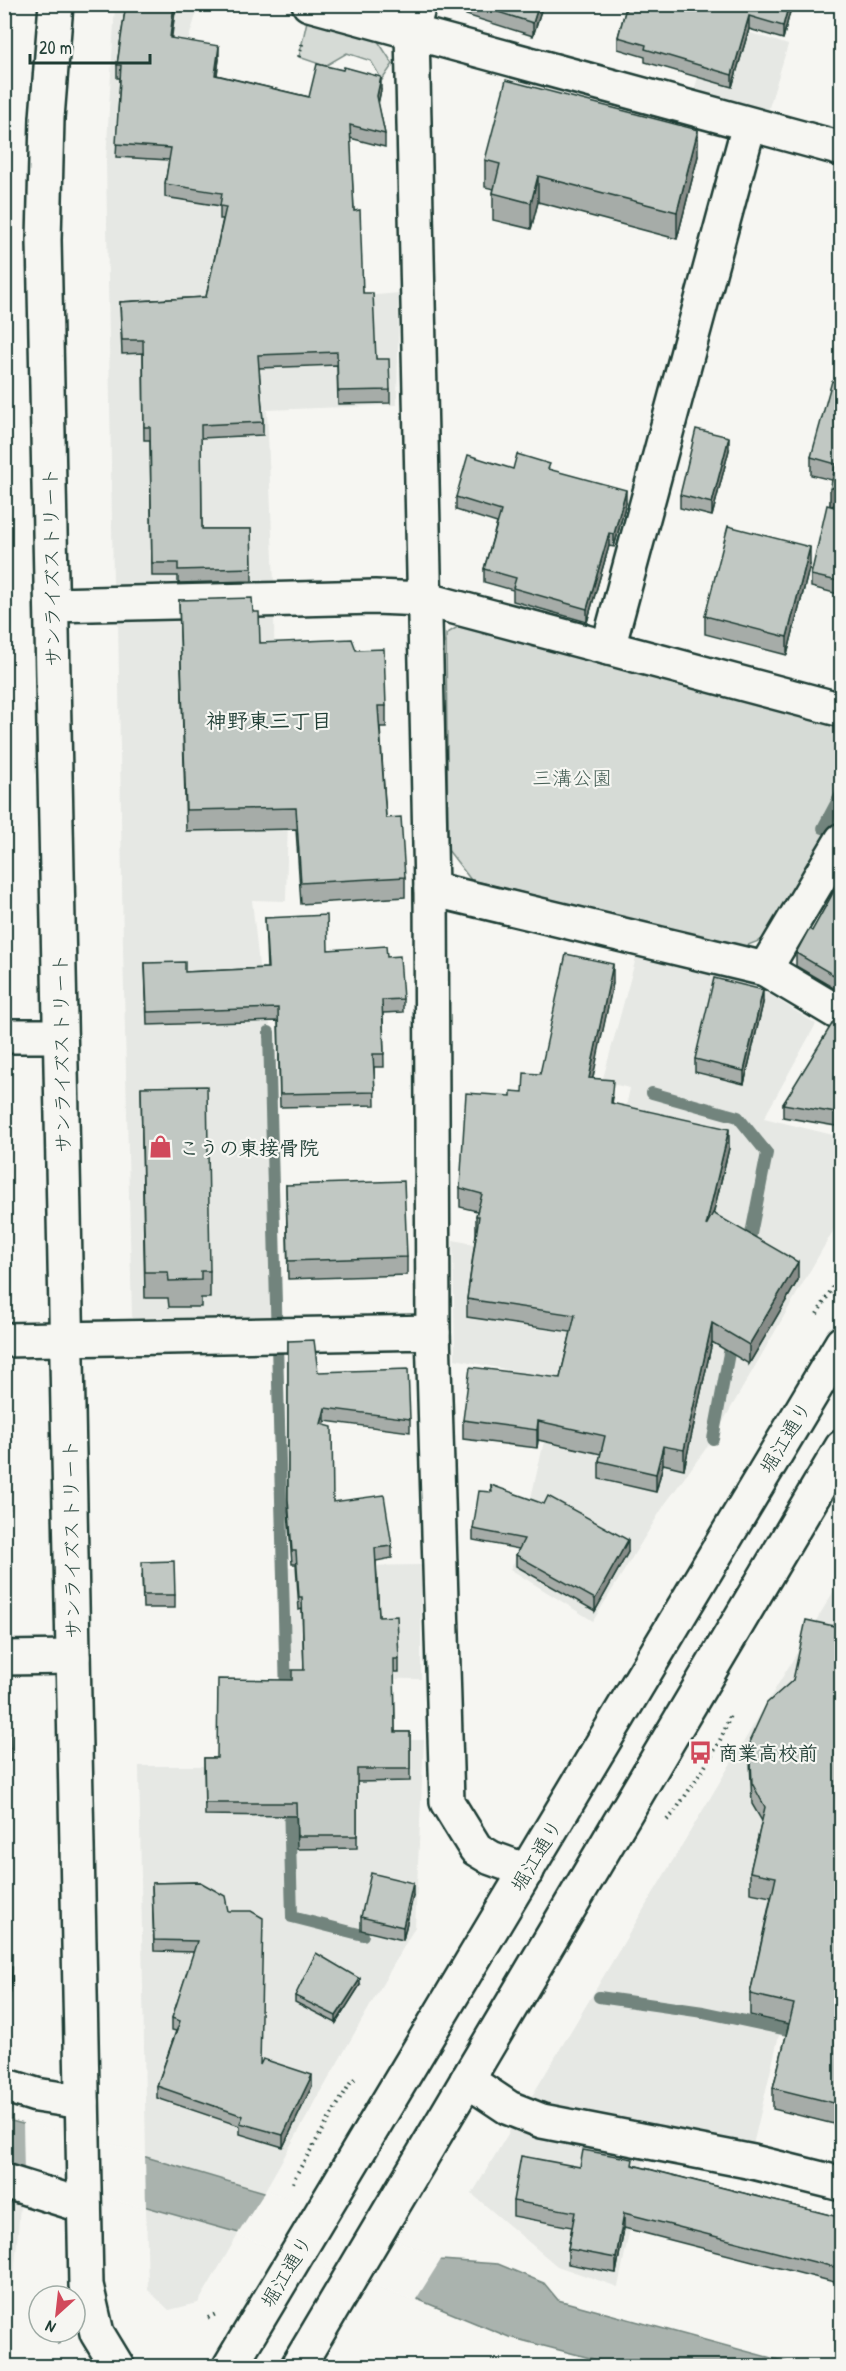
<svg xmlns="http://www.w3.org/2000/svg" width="846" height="2371" font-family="'Patrick Hand','Klee One',sans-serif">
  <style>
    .built { fill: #e6e8e4 }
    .green { fill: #d6dbd6; stroke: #7a8c85; stroke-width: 1.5 }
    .water { fill: #aab3ae; stroke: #72847d; stroke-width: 1.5 }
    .pier { fill: #f6f6f2 }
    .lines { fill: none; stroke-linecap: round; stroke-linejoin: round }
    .stream { stroke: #72847d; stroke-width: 12 }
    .minor-casing { stroke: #1f3d34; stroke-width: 38 }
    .highway-casing { stroke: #1f3d34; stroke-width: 38 }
    .path { stroke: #1f3d34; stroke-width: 4; stroke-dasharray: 1.5 4.5; stroke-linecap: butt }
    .minor { stroke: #f6f6f2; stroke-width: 33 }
    .highway { stroke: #f6f6f2; stroke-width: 33 }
    .wall { fill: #a6aca8; stroke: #1f3d34; stroke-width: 1.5 }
    .shaded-wall { fill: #878c88; stroke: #1f3d34; stroke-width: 1.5 }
    .building { fill: #c1c8c3; stroke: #1f3d34; stroke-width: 1.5 }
    .labels { text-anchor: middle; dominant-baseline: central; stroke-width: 4.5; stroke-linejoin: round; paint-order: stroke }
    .street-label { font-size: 20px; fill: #1f3d34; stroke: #f6f6f2 }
    .park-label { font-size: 20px; fill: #445d54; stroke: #f6f6f2 }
    .poi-label { font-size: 20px; font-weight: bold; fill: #1f3d34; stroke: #f6f6f2; text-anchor: start }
    .neighbourhood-label { font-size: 21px; font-weight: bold; fill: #1f3d34; stroke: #f6f6f2 }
  </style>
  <rect width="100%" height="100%" fill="#f6f6f2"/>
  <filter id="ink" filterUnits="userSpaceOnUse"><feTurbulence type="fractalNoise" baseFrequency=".0167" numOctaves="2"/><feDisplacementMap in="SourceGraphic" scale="12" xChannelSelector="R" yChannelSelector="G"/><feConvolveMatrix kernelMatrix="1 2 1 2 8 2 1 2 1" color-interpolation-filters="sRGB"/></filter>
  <g filter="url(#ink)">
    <g class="built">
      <polygon points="115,5 199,5 172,93 291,181 265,305 399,293 397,405 267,410 274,584 113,585 106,161"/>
      <polygon points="714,21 788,45 768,111 694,91"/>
      <polygon points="274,612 275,734 290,734 286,901 252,900 260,975 275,987 269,1032 277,1317 132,1318 123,949 118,616"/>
      <polygon points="636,958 756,986 816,1024 764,1118 841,1137 841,1217 713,1439 665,1504 593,1621 510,1569 518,1555 558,1380 455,1359 453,1240 584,1265 612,1172 630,1088 602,1082"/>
      <polygon points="4,1092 9,1102 9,1325 4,1325"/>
      <polygon points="4,1362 10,1362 12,1510 5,1510"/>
      <polygon points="421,1565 421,1679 286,1678 283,1567"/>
      <polygon points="841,1579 841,2049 779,2035 753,2145 544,2102 532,2096"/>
      <polygon points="287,1740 424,1740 415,1927 264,2192 146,2157 139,1766 288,1766"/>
      <polygon points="512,2127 535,2135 644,2159 618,2287 557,2266 472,2194"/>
      <polygon points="5,2191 21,2195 14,2277 5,2325"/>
      <polygon points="146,2206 239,2233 198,2303 169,2310 148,2290"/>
    </g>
    <g class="green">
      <polygon points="307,21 376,38 393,64 382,80 371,61 347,53 325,66 299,57"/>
      <polygon points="466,622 841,720 841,808 769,937 743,947 471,880 448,850 446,634"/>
    </g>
    <polygon class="water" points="4,2119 146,2157 264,2192 441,2260 498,2264 544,2283 558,2300 786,2362 795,2366 621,2366 509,2337 417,2299 239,2233 5,2167"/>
    <g class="pier">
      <polygon points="23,2122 145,2153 146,2209 24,2175"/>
      <polygon points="266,2190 442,2258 415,2301 237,2235"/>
    </g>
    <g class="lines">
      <g class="stream">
        <polyline points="823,828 842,792"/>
        <polyline points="269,1032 286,1695"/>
        <polyline points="652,1093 738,1117 767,1153 748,1249"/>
        <polyline points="713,1439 732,1337"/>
        <polyline points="289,1800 292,1917 363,1935"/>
        <polyline points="599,1997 703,2012 802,2033"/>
      </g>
      <defs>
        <g id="minor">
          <polyline points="56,4 47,118 44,240 86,2285 97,2333 117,2366"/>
          <polyline points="309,4 842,149"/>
          <polyline points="419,4 412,32 431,889 433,1332"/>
          <polyline points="52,605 375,597 424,599 842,710"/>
          <polyline points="608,648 749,125"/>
          <polyline points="431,889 765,969 842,1015"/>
          <polyline points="765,969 842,840"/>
          <polyline points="4,1036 60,1036"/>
          <polyline points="4,1340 433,1332 447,1802 476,1849 491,1858 527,1871"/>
          <polyline points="4,1658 73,1657"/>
          <polyline points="467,2080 509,2108 542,2121 753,2162 842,2184"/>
          <polyline points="4,2085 36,2095 82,2102"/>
          <polyline points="4,2181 84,2206"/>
        </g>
        <g id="highway">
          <polyline points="230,2366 842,1343"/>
          <polyline points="298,2366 842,1447"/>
        </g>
      </defs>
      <use href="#minor" class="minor-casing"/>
      <use href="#highway" class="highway-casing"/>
      <g class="path">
        <polyline points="299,57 303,40"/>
        <polyline points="817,1314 842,1272"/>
        <path d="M667 1820 674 1813C692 1784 722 1747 730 1714"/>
        <polyline points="293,2183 296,2175 351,2082 357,2077"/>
        <polyline points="208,2318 218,2313"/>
        <polyline points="54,2332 59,2344"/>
      </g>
      <use href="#minor" class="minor"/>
      <use href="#highway" class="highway"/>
    </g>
    <g class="wall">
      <polygon points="126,4 176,4 171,38 219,59 217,75 309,97 381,90 378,103 385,134 385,147 350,138 354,211 363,293 376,359 390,390 390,403 338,404 337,365 259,368 263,422 263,435 201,438 202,529 251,529 252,581 178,583 178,576 152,576 150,440 144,440 143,353 122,354 120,302 206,297 223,219 220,219 220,206 165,197 165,184 169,160 116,157 120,78 117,78 117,65"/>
      <polygon points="462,4 543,4 533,36 466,15"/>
      <polygon points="627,4 792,4 783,39 749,29 732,87 645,62 645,57 618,49 618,37"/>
      <polygon points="698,156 677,239 538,202 531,229 493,220 493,193 494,189 485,187 485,160"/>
      <polygon points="842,384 842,501 830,506 842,509 842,595 811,587 811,575 830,506 832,480 811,475 811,457"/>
      <polygon points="729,450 712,516 680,508 680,495"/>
      <polygon points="513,469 550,470 626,503 614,547 609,546 587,622 513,601 513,590 484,582 484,569 497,523 456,510 456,497"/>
      <polygon points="810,565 787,655 705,634 705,616"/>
      <polygon points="179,600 253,612 260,643 356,650 386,706 386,727 380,727 386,818 405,877 405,897 301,904 296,829 186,831"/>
      <polygon points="842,877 842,993 796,966 796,953 812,931"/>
      <polygon points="265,918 328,950 387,957 403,999 403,1012 383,1013 384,1067 374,1067 375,1105 280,1107 278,1021 147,1025 145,963 185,972 267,968"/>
      <polygon points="613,983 592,1078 613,1098 612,1103 729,1148 713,1214 798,1280 749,1364 712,1342 684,1469 663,1464 656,1492 599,1479 599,1461 601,1454 538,1440 537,1448 463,1439 463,1420 560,1378 571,1332 467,1317 467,1299 476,1234 476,1216 477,1211 460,1207 460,1188 511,1096 523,1092 540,1074"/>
      <polygon points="763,1003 744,1084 695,1072 695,1059"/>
      <polygon points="842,1021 842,1127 783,1117 783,1104"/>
      <polygon points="141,1087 210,1271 210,1298 201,1298 201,1307 169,1307 168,1298 145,1298"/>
      <polygon points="286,1185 407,1257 407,1275 288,1279"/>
      <polygon points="288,1341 318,1372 410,1419 410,1432 325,1421 324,1425 333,1502 392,1546 392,1558 376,1561 379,1617 399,1659 399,1672 394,1672 395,1732 410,1732 410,1781 357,1782 357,1848 297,1849 296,1816 205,1815 204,1758 217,1758 292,1680 304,1670 302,1609 299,1610 296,1564 292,1564 288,1512"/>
      <polygon points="491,1485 628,1552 595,1611 516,1566 516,1555 519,1549 473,1540 473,1529 491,1492"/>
      <polygon points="142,1575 175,1595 175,1608 143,1608"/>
      <polygon points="842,1592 842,2126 773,2109 773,2088 789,2024 750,2015 750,1994 771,1897 750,1893 750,1872 762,1821 752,1804 750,1761 750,1740 793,1680 834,1626"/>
      <polygon points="4,1712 11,1748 11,1761 4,1762"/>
      <polygon points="200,1882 260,2064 312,2086 283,2147 240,2134 240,2126 157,2098 157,2086 176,2031 172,2030 172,2018 194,1952 154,1951 152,1883"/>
      <polygon points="413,1896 403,1940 361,1930 361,1917"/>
      <polygon points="4,1966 12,1980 6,2028 4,2028"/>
      <polygon points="360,1985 336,2023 295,2002 295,1996"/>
      <polygon points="633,2165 842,2218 842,2284 624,2228 616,2273 568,2264 568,2249 572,2227 513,2216 513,2201 580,2167"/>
    </g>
    <g class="shaded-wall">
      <polygon points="174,4 176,4 170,51 170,38"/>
      <polygon points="539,4 543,4 533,36 533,23"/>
      <polygon points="789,4 792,4 783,39 783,26"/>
      <polygon points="749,16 749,29 732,87 732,75"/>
      <polygon points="219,46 219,59 215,88 215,75"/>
      <polygon points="381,77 381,90 377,109 377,96"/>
      <polygon points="698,130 698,156 677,239 677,212"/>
      <polygon points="538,176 538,202 531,229 531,203"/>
      <polygon points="729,437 729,450 712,516 712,503"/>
      <polygon points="842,483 842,501 830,507 830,489"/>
      <polygon points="626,490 626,503 614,547 614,534"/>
      <polygon points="609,533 609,546 587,622 587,609"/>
      <polygon points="810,547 810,565 787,655 787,637"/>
      <polygon points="613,964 613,983 589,1096 589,1078"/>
      <polygon points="763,990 763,1003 744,1084 744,1071"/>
      <polygon points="729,1129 729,1148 706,1244 706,1226"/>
      <polygon points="798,1262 798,1280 749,1364 749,1345"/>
      <polygon points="712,1323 712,1342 684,1469 684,1450"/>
      <polygon points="325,1408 325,1421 321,1436 321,1424"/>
      <polygon points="538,1421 538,1440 537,1448 537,1430"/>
      <polygon points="663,1446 663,1464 656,1492 656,1474"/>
      <polygon points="628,1540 628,1552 595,1611 595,1599"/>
      <polygon points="413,1883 413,1896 403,1940 403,1927"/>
      <polygon points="12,1967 12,1980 6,2028 6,2015"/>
      <polygon points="360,1979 360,1985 336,2023 336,2016"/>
      <polygon points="312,2075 312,2086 283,2147 283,2135"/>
      <polygon points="624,2213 624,2228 616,2273 616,2258"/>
    </g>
    <g class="building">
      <polygon points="126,4 174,4 170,38 219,46 215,75 309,97 317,64 343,70 344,67 381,77 377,96 385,134 350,125 354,211 360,210 363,293 373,293 376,359 389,359 390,390 338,391 337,352 258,355 263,422 201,425 202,529 251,529 252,568 178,570 178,563 152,563 150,427 144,427 143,340 122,340 120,302 206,297 226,207 220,206 222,193 165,184 171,148 116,144 121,65 117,65"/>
      <polygon points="473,4 539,4 533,23"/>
      <polygon points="627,4 789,4 783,26 749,16 732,75 645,49 646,45 618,37"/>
      <polygon points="506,80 698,130 677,212 538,176 531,203 493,193 500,164 485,160"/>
      <polygon points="832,381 842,384 842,483 830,489 836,464 811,457"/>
      <polygon points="696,429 729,437 712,503 680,495"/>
      <polygon points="517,454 550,464 548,469 626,490 614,534 609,533 587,609 513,588 516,578 484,569 501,511 456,497 468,455 513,469"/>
      <polygon points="827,505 842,509 842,582 811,575"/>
      <polygon points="728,526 810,547 787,637 705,616"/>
      <polygon points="252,598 253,612 259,612 260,643 352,639 356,650 384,649 386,706 378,706 386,818 401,817 405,877 301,883 296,808 186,810 179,600"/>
      <polygon points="842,877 842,980 796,953 809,929 812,931"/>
      <polygon points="327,915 328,950 386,946 387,957 400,956 403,999 382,1000 384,1054 373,1054 375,1092 280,1094 278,1008 147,1012 145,963 185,962 185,972 268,968 265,918"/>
      <polygon points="566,954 613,964 589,1078 613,1080 611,1103 729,1129 706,1226 713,1213 798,1262 749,1345 712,1323 684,1450 663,1446 656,1474 599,1461 605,1436 538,1421 537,1430 463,1420 470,1367 560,1378 575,1315 467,1299 479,1216 476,1216 482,1194 460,1188 466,1093 511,1096 511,1091 523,1092 524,1073 540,1074"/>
      <polygon points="714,978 763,990 744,1071 695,1059"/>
      <polygon points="835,1019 842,1021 842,1114 783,1104"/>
      <polygon points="207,1086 210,1271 201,1271 201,1280 169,1281 168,1272 145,1272 141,1087"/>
      <polygon points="404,1181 407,1257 288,1261 286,1185"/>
      <polygon points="314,1340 318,1372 408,1369 410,1419 325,1408 321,1424 332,1427 333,1502 384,1495 392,1546 375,1548 379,1617 397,1616 399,1659 394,1659 395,1732 410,1732 410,1769 357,1769 357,1836 297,1836 296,1803 205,1803 204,1758 217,1758 218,1679 292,1680 292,1670 304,1670 302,1597 299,1597 296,1551 292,1551 288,1499 288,1341"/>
      <polygon points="491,1485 544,1504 548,1496 628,1540 595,1599 516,1555 524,1539 473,1529 479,1491 492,1492"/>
      <polygon points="174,1561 175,1595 143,1595 142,1562"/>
      <polygon points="842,1592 842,2105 773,2088 794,2004 750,1994 776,1877 750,1872 765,1807 752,1783 750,1740 767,1703 793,1680 806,1620 834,1626"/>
      <polygon points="4,1712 9,1712 11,1748 4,1749"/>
      <polygon points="371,1873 413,1883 403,1927 361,1917"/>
      <polygon points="200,1882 225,1896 228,1911 251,1911 263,1918 260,2065 263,2059 312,2075 283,2135 240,2123 243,2116 157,2086 180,2021 172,2018 197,1941 154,1940 152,1883"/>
      <polygon points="316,1953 360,1979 336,2016 295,1996"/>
      <polygon points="4,1966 12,1967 6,2015 4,2015"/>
      <polygon points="583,2150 633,2159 632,2165 842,2218 842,2269 624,2213 616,2258 568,2249 575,2212 513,2201 521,2156 580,2167"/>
    </g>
  </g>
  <defs>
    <symbol id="shop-bare" viewBox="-9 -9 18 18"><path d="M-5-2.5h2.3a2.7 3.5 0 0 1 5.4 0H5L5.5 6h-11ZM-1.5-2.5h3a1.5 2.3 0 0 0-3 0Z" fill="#d1495b" stroke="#f6f6f2" stroke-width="2.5" paint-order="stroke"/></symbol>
    <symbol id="bus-bare" viewBox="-9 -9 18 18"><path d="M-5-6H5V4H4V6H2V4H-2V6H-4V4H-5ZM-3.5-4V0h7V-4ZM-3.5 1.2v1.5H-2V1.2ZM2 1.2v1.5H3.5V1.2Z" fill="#d1495b" stroke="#f6f6f2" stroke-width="2.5" paint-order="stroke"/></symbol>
  </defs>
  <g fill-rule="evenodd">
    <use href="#shop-bare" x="144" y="1130" width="33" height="33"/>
    <use href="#bus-bare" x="684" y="1736" width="33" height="33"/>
  </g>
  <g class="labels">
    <g class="street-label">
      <text transform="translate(51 567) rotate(-91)">サンライズストリート</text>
      <text transform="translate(61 1053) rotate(-91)">サンライズストリート</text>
      <text transform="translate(785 1437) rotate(-59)">堀江通り</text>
      <text transform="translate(71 1539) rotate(-91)">サンライズストリート</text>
      <text transform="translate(536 1855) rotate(-59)">堀江通り</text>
      <text transform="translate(286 2271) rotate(-59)">堀江通り</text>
    </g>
    <g class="park-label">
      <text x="572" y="777">三溝公園</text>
    </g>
    <g class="poi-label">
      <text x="179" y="1147">こうの東接骨院</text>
      <text x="718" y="1752">商業高校前</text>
    </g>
    <g class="neighbourhood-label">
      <text x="269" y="720">神野東三丁目</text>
    </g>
  </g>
  <rect width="846" height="2371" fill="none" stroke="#f6f6f2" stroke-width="24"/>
  <rect x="12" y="12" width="822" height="2347" fill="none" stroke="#1f3d34" stroke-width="2" filter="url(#ink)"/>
  <g transform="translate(57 2314) rotate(207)"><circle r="28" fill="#f6f6f2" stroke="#a0aca6" stroke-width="1.5"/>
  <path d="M0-4.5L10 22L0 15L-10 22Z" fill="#d1495b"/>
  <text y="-9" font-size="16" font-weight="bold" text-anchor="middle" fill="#1f3d34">N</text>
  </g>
  <path d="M30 54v9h120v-9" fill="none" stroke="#1f3d34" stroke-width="3"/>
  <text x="39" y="54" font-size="18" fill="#1f3d34" stroke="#f6f6f2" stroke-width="4.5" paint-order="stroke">20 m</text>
</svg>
